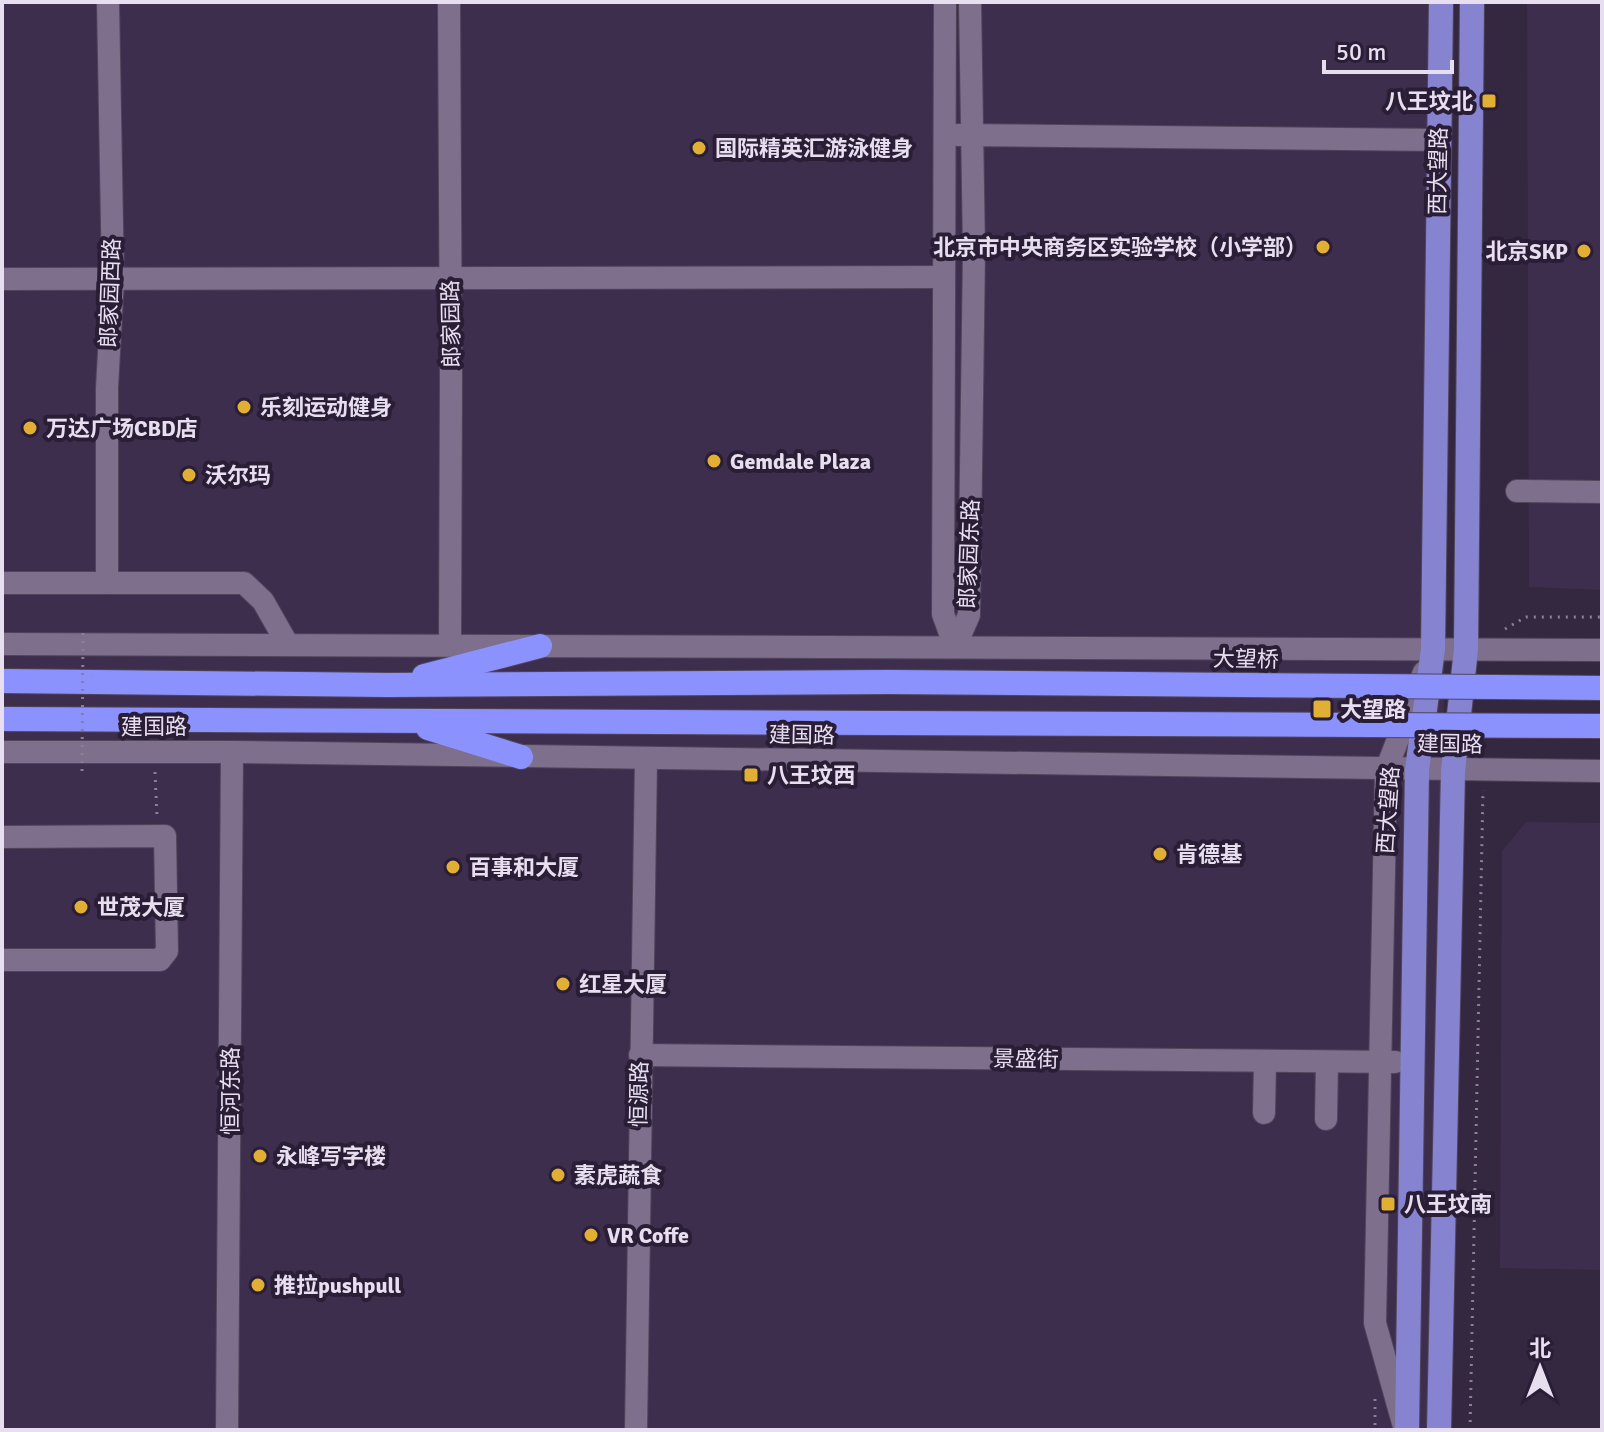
<svg xmlns="http://www.w3.org/2000/svg" width="1604" height="1432" font-family="Signika,'Noto Sans SC',sans-serif">
  <style>
    .built { fill: #3e2e4e }
    .lines { fill: none; stroke-linecap: round; stroke-linejoin: round }
    .minor-casing { stroke: #50455b; stroke-width: 24 }
    .major-casing { stroke: #50455b; stroke-width: 26 }
    .highway-casing { stroke: #50455b; stroke-width: 26 }
    .path { stroke: #8a7f94; stroke-width: 3; stroke-dasharray: 2 6; stroke-linecap: butt }
    .minor { stroke: #7e6f8d; stroke-width: 22 }
    .major { stroke: #8684d1; stroke-width: 24 }
    .highway { stroke: #8b92fe; stroke-width: 24 }
    .highway-bridge-casing { stroke: #50455b; stroke-width: 26; stroke-linecap: butt }
    .path-bridge { stroke: #8a7f94; stroke-width: 3; stroke-dasharray: 2 6; stroke-linecap: butt }
    .highway-bridge { stroke: #8b92fe; stroke-width: 24 }
    .poi-dot { fill: #e1af34; stroke: #2a1d36; stroke-width: 3 }
    .labels { text-anchor: middle; dominant-baseline: central; stroke-width: 8; stroke-linejoin: round; paint-order: stroke }
    .poi-label { font-size: 22px; font-weight: bold; fill: #e7dff0; stroke: #2a1d36; text-anchor: start }
    .street-label { font-size: 22px; fill: #e7dff0; stroke: #2a1d36 }
  </style>
  <rect width="100%" height="100%" fill="#342740"/>
  <g class="built">
    <polygon points="2,2 1454,2 1444,687 1437,1430 2,1430"/>
    <polygon points="1527,2 1602,2 1602,590 1529,587"/>
    <polygon points="1526,822 1602,823 1602,1270 1500,1268 1502,851"/>
  </g>
  <g class="lines">
    <defs>
      <g id="minor">
        <polyline points="449,2 451,379 450,645"/>
        <polyline points="945,2 943,614 955,647"/>
        <polyline points="958,135 1439,140"/>
        <polyline points="2,279 944,277"/>
        <polyline points="1517,491 1602,492"/>
        <polyline points="2,583 244,583 263,601 288,645"/>
        <polyline points="107,583 107,388 113,280 108,2"/>
        <polyline points="2,644 1602,650"/>
        <polyline points="955,647 969,615 974,251 970,2"/>
        <polyline points="2,752 232,752 1602,771"/>
        <polyline points="2,837 165,836 167,951 160,960 2,960"/>
        <polyline points="640,1055 1395,1062"/>
        <polyline points="1264,1113 1265,1062"/>
        <polyline points="1326,1119 1327,1062"/>
        <polyline points="1403,1423 1375,1323 1386,770 1424,672"/>
        <polyline points="227,1430 232,752"/>
        <polyline points="636,1430 646,759"/>
      </g>
      <g id="major">
        <polyline points="1407,1430 1417,770 1433,649 1441,2"/>
        <polyline points="1439,1430 1453,771 1466,649 1472,2"/>
      </g>
      <g id="highway">
        <polyline points="424,676 540,646"/>
        <polyline points="2,681 387,685 889,682"/>
        <polyline points="2,719 889,723"/>
        <polyline points="428,728 521,757"/>
      </g>
    </defs>
    <use href="#minor" class="minor-casing"/>
    <use href="#major" class="major-casing"/>
    <use href="#highway" class="highway-casing"/>
    <g class="path">
      <polyline points="1505,629 1526,617 1602,617"/>
      <polyline points="155,772 157,816"/>
      <polyline points="1375,1399 1375,1430"/>
      <polyline points="1470,1430 1483,790"/>
    </g>
    <use href="#minor" class="minor"/>
    <use href="#major" class="major"/>
    <use href="#highway" class="highway"/>
    <defs>
      <g id="highway-bridge">
        <polyline points="889,682 1602,688"/>
        <polyline points="889,723 1602,726"/>
      </g>
    </defs>
    <use href="#highway-bridge" class="highway-bridge-casing"/>
    <polyline class="path-bridge" points="82,771 83,632"/>
    <use href="#highway-bridge" class="highway-bridge"/>
  </g>
  <g class="poi-dot">
    <rect x="1481" y="93" width="16" height="16" rx="4"/>
    <circle cx="699" cy="148" r="8"/>
    <circle cx="1323" cy="247" r="8"/>
    <circle cx="1584" cy="251" r="8"/>
    <circle cx="244" cy="407" r="8"/>
    <circle cx="30" cy="428" r="8"/>
    <circle cx="714" cy="461" r="8"/>
    <circle cx="189" cy="475" r="8"/>
    <rect x="1312" y="699" width="20" height="20" rx="4"/>
    <rect x="743" y="767" width="16" height="16" rx="4"/>
    <circle cx="1160" cy="854" r="8"/>
    <circle cx="453" cy="867" r="8"/>
    <circle cx="81" cy="907" r="8"/>
    <circle cx="563" cy="984" r="8"/>
    <circle cx="260" cy="1156" r="8"/>
    <circle cx="558" cy="1175" r="8"/>
    <rect x="1380" y="1196" width="16" height="16" rx="4"/>
    <circle cx="591" cy="1235" r="8"/>
    <circle cx="258" cy="1285" r="8"/>
  </g>
  <g class="labels">
    <g class="poi-label">
      <text x="1473" y="101" text-anchor="end">八王坟北</text>
      <text x="715" y="148">国际精英汇游泳健身</text>
      <text x="1307" y="247" text-anchor="end">北京市中央商务区实验学校（小学部）</text>
      <text x="1568" y="251" text-anchor="end">北京SKP</text>
      <text x="260" y="407">乐刻运动健身</text>
      <text x="46" y="428">万达广场CBD店</text>
      <text x="730" y="461">Gemdale Plaza</text>
      <text x="205" y="475">沃尔玛</text>
      <text x="1340" y="709">大望路</text>
      <text x="767" y="775">八王坟西</text>
      <text x="1176" y="854">肯德基</text>
      <text x="469" y="867">百事和大厦</text>
      <text x="97" y="907">世茂大厦</text>
      <text x="579" y="984">红星大厦</text>
      <text x="276" y="1156">永峰写字楼</text>
      <text x="574" y="1175">素虎蔬食</text>
      <text x="1404" y="1204">八王坟南</text>
      <text x="607" y="1235">VR Coffe</text>
      <text x="274" y="1285">推拉pushpull</text>
    </g>
    <g class="street-label">
      <text transform="translate(1438 171) rotate(-89)">西大望路</text>
      <text transform="translate(110 293) rotate(-88)">郎家园西路</text>
      <text transform="translate(451 324) rotate(-91)">郎家园路</text>
      <text transform="translate(969 554) rotate(-88)">郎家园东路</text>
      <text transform="translate(1246 659) rotate(1)">大望桥</text>
      <text x="154" y="726">建国路</text>
      <text transform="translate(802 735) rotate(1)">建国路</text>
      <text transform="translate(1450 744) rotate(1)">建国路</text>
      <text transform="translate(1388 810) rotate(-86)">西大望路</text>
      <text transform="translate(1026 1059) rotate(1)">景盛街</text>
      <text transform="translate(230 1091) rotate(-90)">恒河东路</text>
      <text transform="translate(639 1094) rotate(-89)">恒源路</text>
    </g>
  </g>
  <rect width="1604" height="1432" fill="none" stroke="#e7dff0" stroke-width="8"/>
  <g transform="translate(1540 1368)" stroke="#2a1d36" stroke-width="6" paint-order="stroke">
  <path d="M0-6L14 30L0 20L-14 30Z" fill="#e7dff0"/>
  <text y="-12" font-size="22" font-weight="bold" text-anchor="middle" fill="#e7dff0">北</text>
  </g>
  <path d="M1324 60v12h128v-12" fill="none" stroke="#e7dff0" stroke-width="4"/>
  <text x="1336" y="60" font-size="24" fill="#e7dff0" stroke="#2a1d36" stroke-width="6" paint-order="stroke">50 m</text>
</svg>
